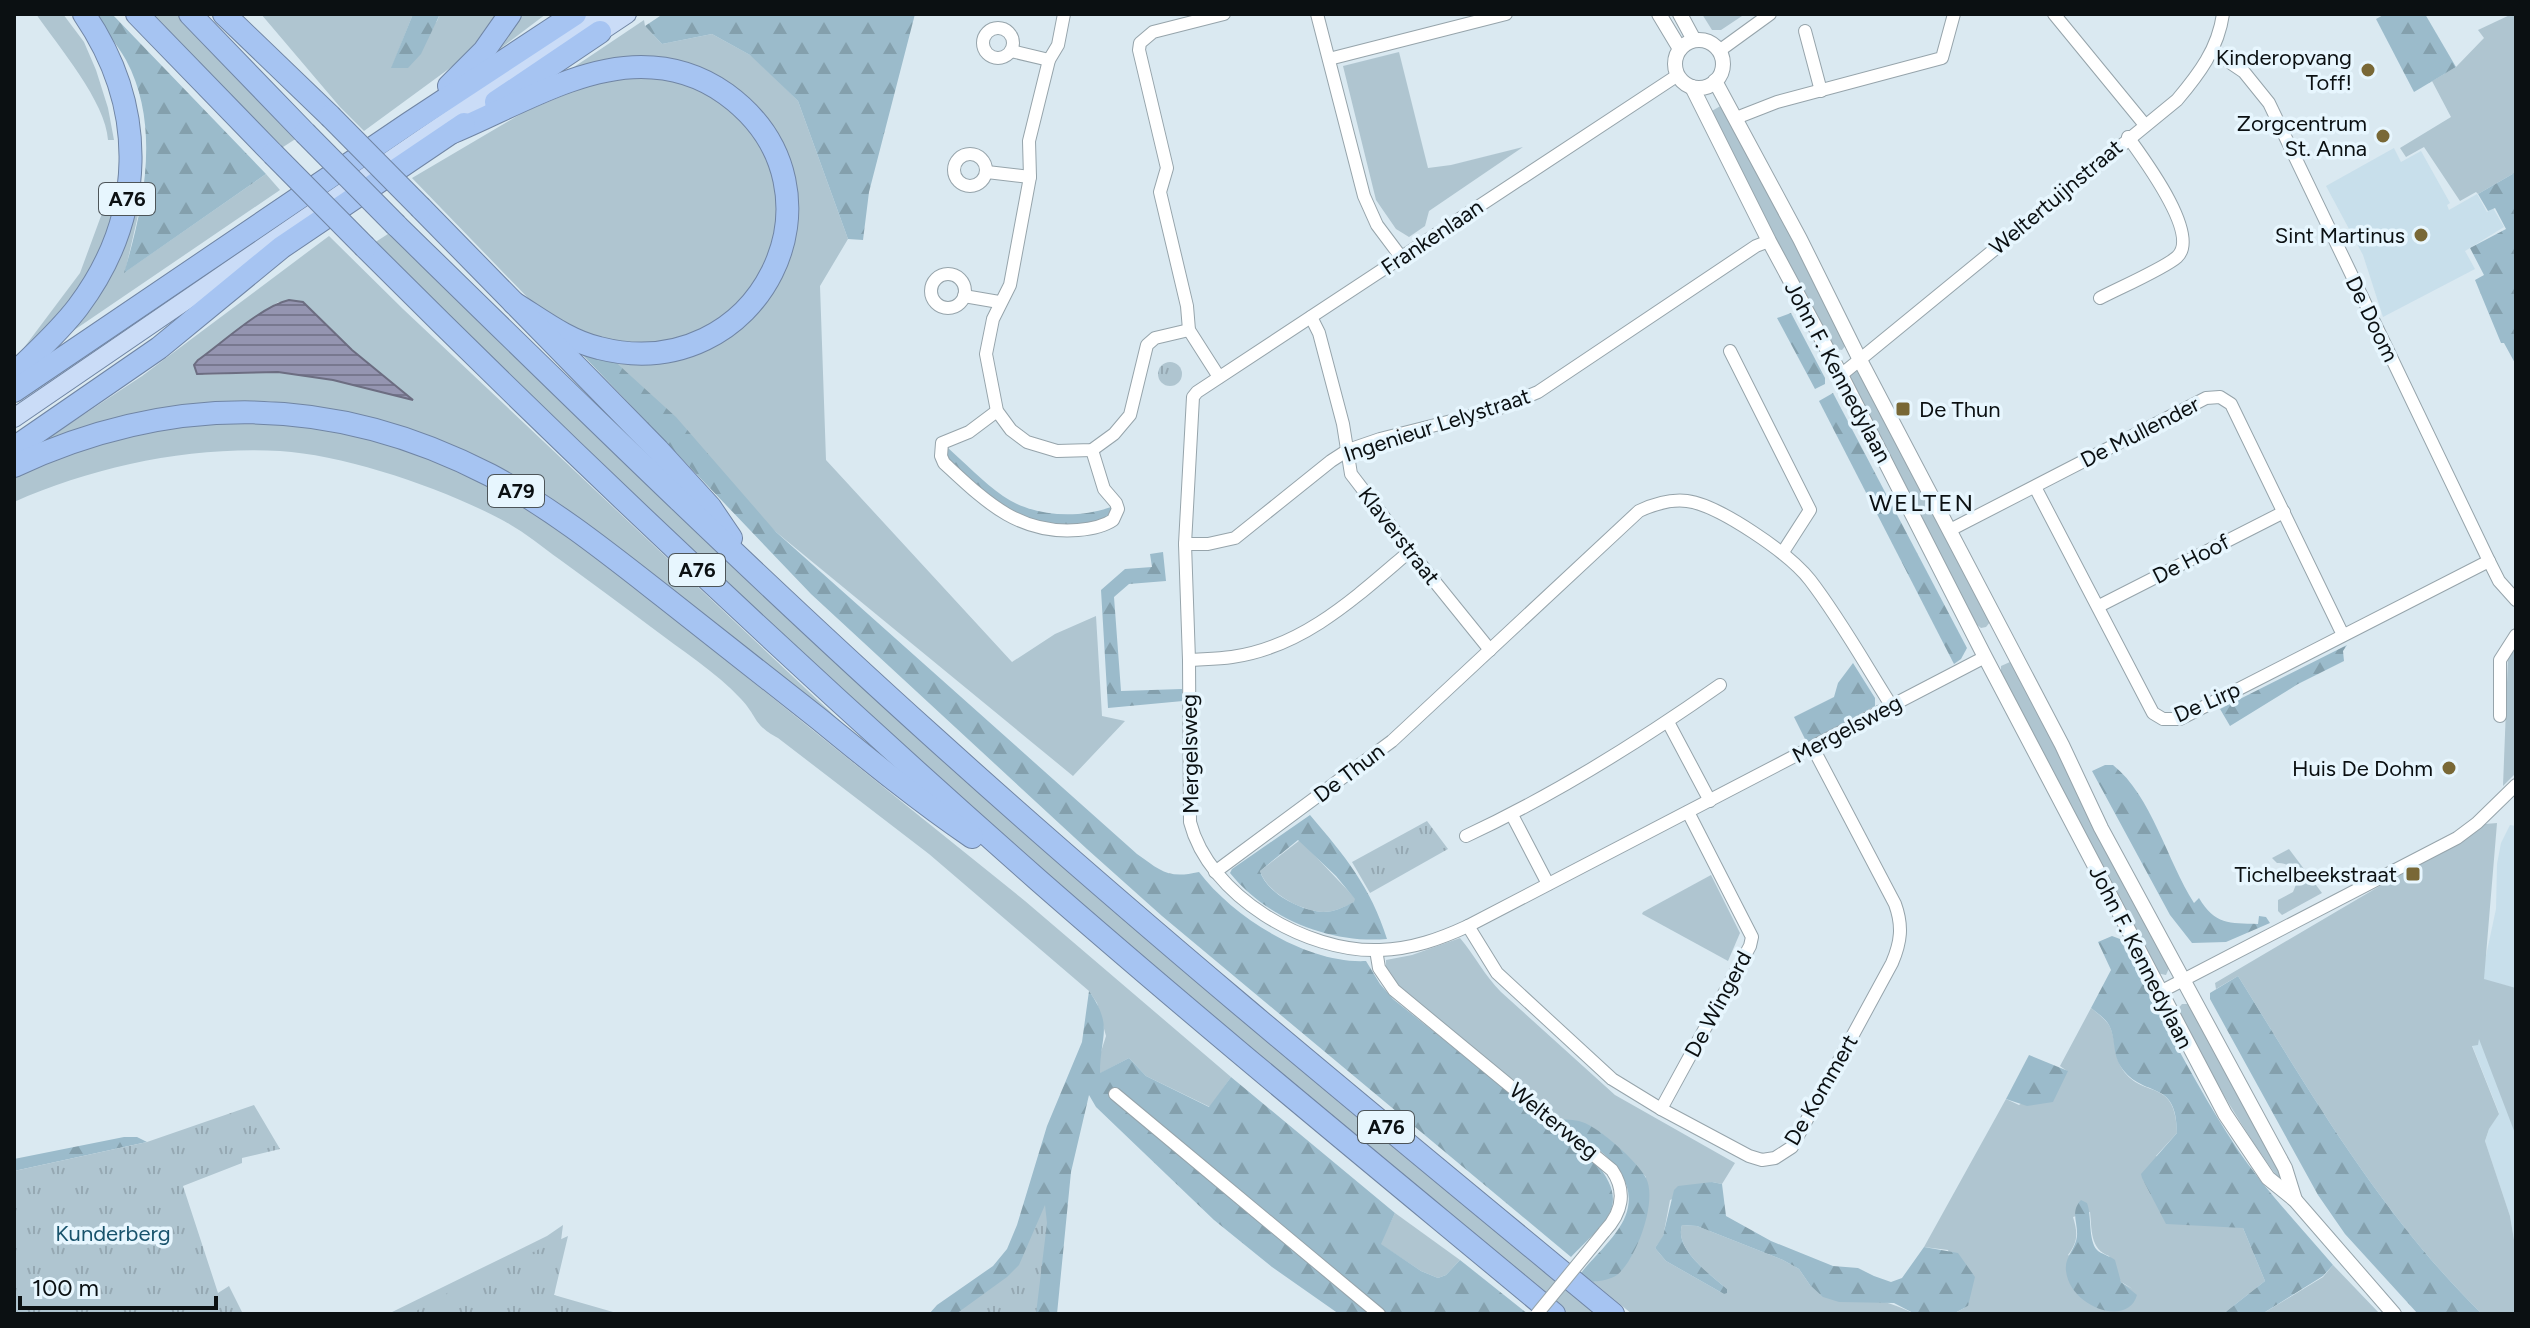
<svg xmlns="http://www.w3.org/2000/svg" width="2530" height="1328" font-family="Figtree,sans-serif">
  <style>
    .built { fill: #c8dfeb }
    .green { fill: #afc5d0; fill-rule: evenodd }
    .forest { fill: url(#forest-firs); fill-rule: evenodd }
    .park { fill: url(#park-tufts) }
    .water { fill: url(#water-rules); stroke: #6c6d81; stroke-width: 2 }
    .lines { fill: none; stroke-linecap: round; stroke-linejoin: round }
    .minor-casing { stroke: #96a4ab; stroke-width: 14 }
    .tertiary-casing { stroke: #96a4ab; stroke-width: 16 }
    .primary-casing { stroke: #7085a4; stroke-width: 20 }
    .motorway-casing { stroke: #7085a4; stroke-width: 24 }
    .minor { stroke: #fff; stroke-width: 12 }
    .tertiary { stroke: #fff; stroke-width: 14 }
    .primary { stroke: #cadcf7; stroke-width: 18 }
    .motorway { stroke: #a6c4f2; stroke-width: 22 }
    .minor-bridge-casing { stroke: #96a4ab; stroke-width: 14; stroke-linecap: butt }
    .motorway-bridge-casing { stroke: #7085a4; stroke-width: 24; stroke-linecap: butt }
    .minor-bridge { stroke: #fff; stroke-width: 12 }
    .motorway-bridge { stroke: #a6c4f2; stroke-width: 22 }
    .poi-dot { fill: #796836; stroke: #e7f6fe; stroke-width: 3 }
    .labels { text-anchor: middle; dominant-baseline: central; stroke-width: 7; stroke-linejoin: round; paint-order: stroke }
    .shield { fill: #e7f6fe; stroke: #4d5559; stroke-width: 2 }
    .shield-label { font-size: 20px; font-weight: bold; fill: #0b1012 }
    .poi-label { font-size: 22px; fill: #0b1012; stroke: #e7f6fe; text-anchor: end }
    .street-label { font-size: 22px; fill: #0b1012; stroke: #e7f6fe }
    .park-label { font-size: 22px; fill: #18536c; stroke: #e7f6fe }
    .neighbourhood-label { font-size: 24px; letter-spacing: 2px; fill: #0b1012; stroke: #e7f6fe }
  </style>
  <defs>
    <pattern id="forest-firs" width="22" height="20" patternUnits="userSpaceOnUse" patternTransform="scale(2)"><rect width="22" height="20" fill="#9bbbcb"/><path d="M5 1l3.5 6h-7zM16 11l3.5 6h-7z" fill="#84a0ad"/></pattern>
    <pattern id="park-tufts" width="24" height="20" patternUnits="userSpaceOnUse" patternTransform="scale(2)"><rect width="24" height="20" fill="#afc5d0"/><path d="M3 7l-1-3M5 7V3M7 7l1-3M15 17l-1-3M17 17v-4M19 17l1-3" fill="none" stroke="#95a8b2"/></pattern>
    <pattern id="water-rules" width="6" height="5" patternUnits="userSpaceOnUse" patternTransform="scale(2)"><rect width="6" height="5" fill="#9595b1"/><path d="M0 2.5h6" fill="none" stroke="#78788f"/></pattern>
  </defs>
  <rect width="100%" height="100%" fill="#dae9f1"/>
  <g class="built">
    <polygon points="2394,148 2401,162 2421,151 2450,203 2447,205 2449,210 2477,194 2487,212 2493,208 2504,227 2465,251 2475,269 2383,317 2363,255 2326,186"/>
    <polygon points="2510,825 2516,826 2516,988 2481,979 2496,909 2497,864 2501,843"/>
    <polygon points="2478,1034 2516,1034 2516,1252 2510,1216 2485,1141 2489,1129 2499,1113 2472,1045"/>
  </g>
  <g class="green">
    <path d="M36 14H63L84 42 96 70 108 108 114 140H108C106 102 58 46 36 14Z"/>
    <polygon points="146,14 178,14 297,138 280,149"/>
    <polygon points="261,14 413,14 392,67 437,21 440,14 496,14 465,57 364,131 340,107"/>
    <polygon points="515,14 546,14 484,61"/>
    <polygon points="1702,14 1745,14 1721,30 1712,30"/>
    <polygon points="2512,14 2516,14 2516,172 2478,194 2476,192 2460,201 2424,147 2406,157 2400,148 2451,117 2432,81 2456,67 2484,38 2478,30"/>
    <polygon points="644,20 645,26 662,44 712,34 752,56 798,101 848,239 820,286 826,460 1012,662 1055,634 1096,616 1102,716 1125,721 1073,776 776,532 557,328 412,178 524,112 567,94 571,69"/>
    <polygon points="1399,52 1428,168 1451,165 1523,147 1429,211 1425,226 1409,237 1396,229 1376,200 1343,66"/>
    <polygon points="1724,104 1846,345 1842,350 1831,348 1710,112"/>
    <polygon points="266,174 280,190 14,371 14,361 80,273 101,216 107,183 144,189 125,272"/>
    <polygon points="391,232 576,416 1602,1314 1564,1314 1173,989 674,539 374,243"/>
    <path d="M329 236 403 309 856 736 546 502 311 407 268 401 199 404 30 450 142 376ZM278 302H302L352 350 410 399 333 380 278 372 203 375 222 343Z"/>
    <polygon points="1858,370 1990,622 1986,627 1981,628 1976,624 1850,380 1850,374"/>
    <path d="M215 420 302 422 408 448 490 486 545 519 610 567 1025 901 1231 1077 1210 1107 1146 1076 1129 1058 1099 1074 1100 1055 1106 1036 1097 1003 1089 991 929 854 778 738C753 725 758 717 741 699 716 672 681 650 651 627 621 604 590 582 559 559 541 546 523 531 504 521 445 489 346 455 280 451 191 446 95 466 14 502V477C77 442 146 433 215 420Z"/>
    <polygon points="2516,637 2516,773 2503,786 2508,657"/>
    <polygon points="2010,662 2014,664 2170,966 2166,975 2156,973 2001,672 2001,666"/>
    <path d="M2497 823 2484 979 2516 988V1136L2479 1039 2478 1045 2472 1046 2499 1114 2489 1129 2485 1141 2510 1216 2516 1252V1314H2482C2381 1215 2312 1095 2238 976L2216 989 2215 983 2485 824Z"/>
    <path d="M1300 840 1356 899 1355 902C1344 907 1334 912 1323 912 1301 911 1267 893 1260 871Z"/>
    <path d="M2289 849 2322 893 2282 915 2278 911V900L2293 892 2297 882C2295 871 2290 862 2277 863L2272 858Z"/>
    <polygon points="1711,875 1740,933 1728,961 1642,914 1643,912"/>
    <path d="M1460 938C1475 956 1485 976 1501 992L1615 1095 1735 1163 1722 1184 1712 1182 1670 1200 1663 1237 1655 1248 1666 1261 1724 1294 1727 1289C1711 1275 1674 1249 1682 1225L1697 1226 1783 1260 1799 1269 1810 1285C1844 1293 1884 1298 1915 1314H1632L1593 1282C1644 1272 1643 1219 1646 1177L1618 1147 1597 1130 1557 1119 1402 993 1386 970V960L1412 955Z"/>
    <path d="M2182 1004H2188L2193 1009 2280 1173 2284 1186C2243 1131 2209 1072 2177 1010Z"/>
    <path d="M2091 1008C2097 1013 2105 1019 2109 1025 2116 1038 2114 1055 2121 1067 2141 1101 2176 1075 2177 1133L2156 1156 2243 1228 2265 1281 2223 1314H1953L1968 1306 1948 1250 1924 1247 2006 1099 2019 1105 2067 1071 2060 1066ZM2090 1212C2092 1230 2090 1249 2109 1256L2121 1282 2133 1289 2068 1255C2078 1242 2078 1233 2073 1217Z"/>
    <polygon points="1395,1213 1460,1260 1446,1275 1438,1278 1421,1271 1380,1244"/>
    <polygon points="563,1225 554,1295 620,1314 388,1314 547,1236"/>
    <polygon points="2333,1265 2380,1314 2262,1314 2323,1277"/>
  </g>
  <g class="forest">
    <path d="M93 14H112L266 174 124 273C144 206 161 125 126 60 117 44 104 29 93 14Z"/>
    <polygon points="413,14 440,14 421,54 408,68 391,68"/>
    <polygon points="663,14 915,14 869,192 863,240 848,239 798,101 750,55 712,34 662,44 645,26"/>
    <polygon points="2385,14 2425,14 2456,67 2414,92 2376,19"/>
    <polygon points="2516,172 2516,365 2504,343 2501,343 2475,280 2484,275 2470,248 2506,229 2495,208 2488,211 2478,194"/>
    <polygon points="1791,313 1825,378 1825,384 1815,389 1777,318"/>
    <path d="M557 328 610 357 676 417 776 532 1137 854C1161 871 1168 879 1199 872 1233 917 1307 964 1366 961L1380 984 1393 999 1594 1160C1633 1207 1605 1221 1571 1257L1162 916 1087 849 811 594Z"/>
    <polygon points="1833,393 1967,648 1961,659 1954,664 1819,401"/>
    <path d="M947 447C965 463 983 482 1003 496 1033 517 1078 519 1111 507L1110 516C1080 534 1037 527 1008 510 986 497 965 474 946 457Z"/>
    <polygon points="1163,552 1166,581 1129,584 1114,597 1121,691 1182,689 1183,701 1108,708 1101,590 1125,569 1152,567 1150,554"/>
    <polygon points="2347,645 2343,651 2344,661 2298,684 2230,726 2220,709"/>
    <polygon points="1853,663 1875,698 1875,706 1807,743 1794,717 1834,697 1838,683"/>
    <path d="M2105 765H2113C2152 796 2167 861 2194 903L2199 898C2215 925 2229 923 2258 924L2259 916 2266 917 2270 923 2226 942 2192 943 2170 915 2092 771Z"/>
    <path d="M1310 815C1344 855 1371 887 1387 939 1330 944 1266 918 1230 873L1232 869ZM1298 840 1336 876 1355 899 1354 902C1344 907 1334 912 1323 912 1301 911 1266 893 1260 871Z"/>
    <path d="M2112 936 2120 939C2157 1009 2193 1081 2236 1147 2264 1189 2300 1226 2333 1265L2323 1276 2262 1314H2223L2265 1281 2243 1228 2166 1224 2142 1178 2141 1174 2177 1133C2177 1077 2144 1100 2121 1067 2112 1054 2116 1038 2109 1025 2106 1019 2097 1013 2091 1008L2111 970 2098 942Z"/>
    <path d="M2238 976C2312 1095 2381 1215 2482 1314H2418L2345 1234 2318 1195 2210 999V993Z"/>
    <path d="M1089 991C1114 1027 1100 1035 1100 1073L1129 1058 1146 1076 1209 1107 1231 1077 1395 1213 1381 1244 1421 1271 1438 1278 1446 1275 1460 1260 1528 1314H1339L1272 1267 1214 1220 1096 1107 1089 1095 1071 1172 1057 1314H1028L1037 1225 1029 1246V1255L982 1314H929L937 1305 993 1266 1007 1249 1017 1225 1047 1126 1082 1042Z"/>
    <polygon points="2029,1055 2068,1071 2053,1102 2027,1106 2006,1099"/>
    <path d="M1557 1119C1565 1120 1574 1119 1582 1122 1599 1127 1638 1162 1646 1178 1658 1201 1636 1260 1617 1275 1611 1279 1601 1281 1593 1282L1581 1273C1596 1254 1624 1231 1628 1207 1636 1166 1583 1139 1557 1119Z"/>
    <polygon points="124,1137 137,1137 147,1142 14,1171 14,1159"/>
    <path d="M1712 1182 1722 1184 1726 1216 1771 1241 1833 1266 1858 1268 1874 1276 1891 1282 1902 1278 1924 1247 1958 1253 1975 1277 1968 1306 1953 1314H1915L1894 1303 1839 1302 1823 1297 1810 1285 1799 1269 1783 1260 1697 1226 1682 1225C1674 1249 1711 1275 1727 1289V1293L1724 1294 1666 1261 1655 1248 1663 1236 1674 1190 1678 1186Z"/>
    <path d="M2081 1200 2087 1203C2092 1216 2088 1240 2097 1250 2101 1254 2110 1256 2115 1260L2121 1282 2137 1295C2128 1328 2070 1307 2066 1271 2064 1257 2076 1249 2077 1236 2078 1222 2070 1212 2081 1200Z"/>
  </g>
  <g class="park">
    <circle cx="1170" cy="374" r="12"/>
    <polygon points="1427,821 1448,849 1370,893 1352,862"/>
    <polygon points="254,1105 280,1149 242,1158 242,1163 183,1186 218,1293 229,1286 243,1314 14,1314 14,1171 147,1142"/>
    <polygon points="1045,1205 1047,1223 1036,1314 956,1314 1007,1277 1019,1265"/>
    <polygon points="568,1236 554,1295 559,1297 559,1300 607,1314 411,1314 463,1284"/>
  </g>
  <path class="water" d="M289 300 303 302 352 350 413 400 333 380 278 372 197 374 194 365 198 360C222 343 262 306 289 300Z"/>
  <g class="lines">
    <defs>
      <g id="minor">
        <polyline points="1064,14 1058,45 1049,60 1029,141 1030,177 1010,285 993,319 986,354 997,411 1011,430 1027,442 1057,451 1092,450 1114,434 1130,415 1147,345 1155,338 1189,330"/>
        <polyline points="1317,14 1364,196 1377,225 1401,257"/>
        <polyline points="2054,14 2145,125"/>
        <circle cx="998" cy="43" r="15"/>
        <polyline points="1805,31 1821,91"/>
        <polyline points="1011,51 1049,60"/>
        <polyline points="1719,51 1770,14"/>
        <polyline points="2213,51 2244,72 2269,103 2489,561 2499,581 2516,600"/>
        <polyline points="1329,59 1506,14"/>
        <path d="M1678 75 1197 392 1193 397 1185 544 1189 660 1190 822C1209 896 1306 953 1380 950 1412 949 1440 939 1468 926L1985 657"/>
        <polyline points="1736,118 1777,102 1942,58 1954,14"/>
        <circle cx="970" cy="170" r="16"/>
        <polyline points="987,172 1030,177"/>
        <circle cx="948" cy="291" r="17"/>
        <polyline points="964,296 999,302"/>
        <path d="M2100 298C2117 289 2165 268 2177 257 2201 235 2143 158 2128 137"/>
        <polyline points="1311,317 1319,333 1343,424 1351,474 1410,551 1490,650"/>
        <polyline points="1730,351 1810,510 1783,552"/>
        <path d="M1841 375 2177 100C2199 74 2218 49 2223 14"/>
        <polyline points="1219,377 1189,330 1187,306 1160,192 1167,168 1139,50 1140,43 1153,32 1224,14"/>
        <path d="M997 411 969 432 942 443 941 456 944 463C984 500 1018 535 1078 530 1090 529 1103 527 1113 520L1118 509 1116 503 1104 489 1092 450"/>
        <polyline points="2035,487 2153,713 2163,719 2180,719 2489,561"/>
        <polyline points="1950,530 2206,398 2220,397 2231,404 2343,635"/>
        <polyline points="1185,544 1208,544 1235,538 1331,461 1348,450 1380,439 1495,410 1538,392 1756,246 1769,241"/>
        <polyline points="2099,606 2284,512"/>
        <path d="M1189 660C1203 659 1218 659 1232 657 1304 647 1357 596 1410 551"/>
        <polyline points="2500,716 2500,660 2516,635"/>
        <polyline points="1668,722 1710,801"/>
        <polyline points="1512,815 1548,884"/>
        <path d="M1466 836C1552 796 1642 740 1720 685"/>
        <path d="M1215 872 1392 741 1639 511C1654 504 1670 499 1687 501 1719 505 1790 554 1810 580 1840 619 1865 664 1891 705"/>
        <path d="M1468 926 1497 973 1612 1079 1661 1109 1749 1156 1762 1160 1775 1158 1792 1147 1892 963C1901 942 1903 926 1895 904L1813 748"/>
        <path d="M1376 950 1379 968 1394 990 1612 1170C1627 1192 1622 1213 1604 1232"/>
        <polyline points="2160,992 2457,838 2477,823 2516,785"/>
        <polyline points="1115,1094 1379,1314"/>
        <polyline points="1661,1109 1750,946 1752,937 1688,812"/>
      </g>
      <g id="tertiary">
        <polyline points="1659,14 1680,49"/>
        <polyline points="1680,14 1694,40"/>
        <circle cx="1699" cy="64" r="24"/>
        <polyline points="1715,81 1800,239 1860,360 2062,745 2101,828 2285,1168 2295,1200"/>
        <polyline points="1692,87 1769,241 1841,375 1985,657 2225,1114 2268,1178 2295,1200 2394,1314"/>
      </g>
      <g id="primary">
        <polyline points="600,32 627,14"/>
        <polyline points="14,418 604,14"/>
      </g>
      <g id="motorway">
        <polyline points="137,14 273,154"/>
        <polyline points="190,14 305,133"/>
        <polyline points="224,14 330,116"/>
        <polyline points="449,86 484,51 510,14"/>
        <polyline points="496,102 600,32"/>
        <path d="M453 132C511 108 577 67 641 67 672 67 701 76 726 94 858 190 759 389 599 348 568 341 540 319 514 303"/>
        <polyline points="421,208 658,450 710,507 731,538"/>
        <path d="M396 225C572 397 748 570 931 735 1152 935 1383 1124 1613 1314"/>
        <path d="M365 247C583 465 807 676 1038 880 1207 1028 1381 1170 1554 1314"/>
        <path d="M14 374C36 352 59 332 78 307 146 216 148 108 84 14"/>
        <polyline points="14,391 408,124 575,14"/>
        <polyline points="14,448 159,348 282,247 464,124"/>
        <path d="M14 466C173 392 334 394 490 475 552 508 608 553 663 596 715 637 767 678 819 719 869 760 919 801 972 837"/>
      </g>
    </defs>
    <use href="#minor" class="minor-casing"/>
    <use href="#tertiary" class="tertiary-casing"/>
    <use href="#primary" class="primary-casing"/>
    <use href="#motorway" class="motorway-casing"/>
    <use href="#minor" class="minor"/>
    <use href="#tertiary" class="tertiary"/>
    <use href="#primary" class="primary"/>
    <use href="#motorway" class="motorway"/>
    <defs>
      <polyline id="minor-bridge" points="1537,1314 1604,1232"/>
      <g id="motorway-bridge">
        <polyline points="330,116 421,208"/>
        <polyline points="305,133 396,225"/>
        <polyline points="273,154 365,247"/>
      </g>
    </defs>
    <use href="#minor-bridge" class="minor-bridge-casing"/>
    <use href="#motorway-bridge" class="motorway-bridge-casing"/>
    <use href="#minor-bridge" class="minor-bridge"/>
    <use href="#motorway-bridge" class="motorway-bridge"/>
  </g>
  <g class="poi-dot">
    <circle cx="2368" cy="70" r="8"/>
    <circle cx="2383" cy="136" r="8"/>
    <circle cx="2421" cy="235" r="8"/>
    <rect x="1895" y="401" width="16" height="16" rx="4"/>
    <circle cx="2449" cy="768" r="8"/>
    <rect x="2405" y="866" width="16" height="16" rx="4"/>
  </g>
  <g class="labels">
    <g class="shield">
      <rect x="99" y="183" width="56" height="32" rx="6"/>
      <rect x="488" y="475" width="56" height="32" rx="6"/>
      <rect x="669" y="554" width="56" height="32" rx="6"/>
      <rect x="1358" y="1111" width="56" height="32" rx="6"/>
    </g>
    <g class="shield-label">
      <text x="127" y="199">A76</text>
      <text x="516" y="491">A79</text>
      <text x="697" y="570">A76</text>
      <text x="1386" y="1127">A76</text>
    </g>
    <g class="poi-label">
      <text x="2352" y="57">Kinderopvang<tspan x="2352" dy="25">Toff!</tspan></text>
      <text x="2367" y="123">Zorgcentrum<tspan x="2367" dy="25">St. Anna</tspan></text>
      <text x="2405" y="235">Sint Martinus</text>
      <text x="1919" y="409" text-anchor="start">De Thun</text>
      <text x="2433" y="768">Huis De Dohm</text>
      <text x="2397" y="874">Tichelbeekstraat</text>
    </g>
    <g class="street-label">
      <text transform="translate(2056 197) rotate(-40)">Weltertuijnstraat</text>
      <text transform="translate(1432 237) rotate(-34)">Frankenlaan</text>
      <text transform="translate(2372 319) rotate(64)">De Doom</text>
      <text transform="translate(1838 372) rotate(62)">John F. Kennedylaan</text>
      <text transform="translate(1437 425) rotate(-18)">Ingenieur Lelystraat</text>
      <text transform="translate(2140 432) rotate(-27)">De Mullender</text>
      <text transform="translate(1399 536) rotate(52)">Klaverstraat</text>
      <text transform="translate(2191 559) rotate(-27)">De Hoof</text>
      <text transform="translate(2207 702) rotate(-24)">De Lirp</text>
      <text transform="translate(1847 729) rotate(-28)">Mergelsweg</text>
      <text transform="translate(1190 754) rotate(-91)">Mergelsweg</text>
      <text transform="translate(1349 773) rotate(-37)">De Thun</text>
      <text transform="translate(2141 957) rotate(63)">John F. Kennedylaan</text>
      <text transform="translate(1718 1004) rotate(-62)">De Wingerd</text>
      <text transform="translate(1821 1090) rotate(-60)">De Kommert</text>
      <text transform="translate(1554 1121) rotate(39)">Welterweg</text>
    </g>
    <g class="park-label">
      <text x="113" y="1233">Kunderberg</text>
    </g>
    <g class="neighbourhood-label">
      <text x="1922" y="502">WELTEN</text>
    </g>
  </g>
  <rect width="2530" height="1328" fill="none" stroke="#0b1012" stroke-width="32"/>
  <path d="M20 1296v12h196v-12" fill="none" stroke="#0b1012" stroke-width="4"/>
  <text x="32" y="1296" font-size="24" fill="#0b1012" stroke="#e7f6fe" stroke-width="6" paint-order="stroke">100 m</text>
</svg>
